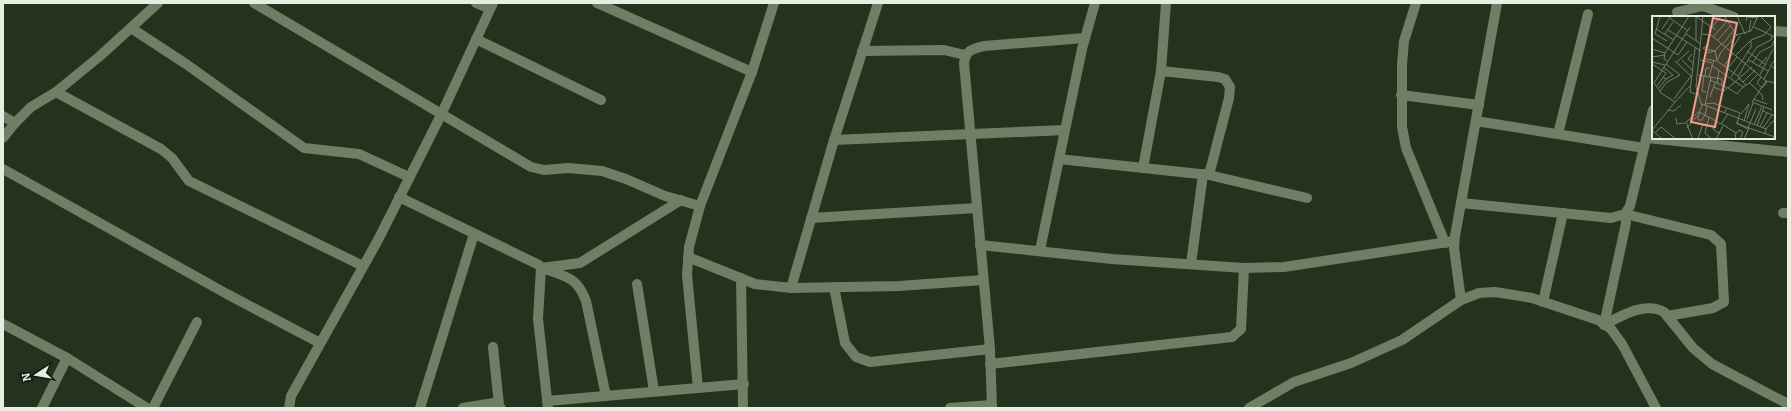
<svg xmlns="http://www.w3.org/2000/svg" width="1791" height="411" font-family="Bitter,serif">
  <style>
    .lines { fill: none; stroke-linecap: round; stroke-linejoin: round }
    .minor { stroke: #6e7f66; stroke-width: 10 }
    .tertiary { stroke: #6e7f66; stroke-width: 10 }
    .inset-road { fill: none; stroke: #727e6c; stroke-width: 1 }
    .view { fill: #f49d8d; fill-opacity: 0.15; stroke: #f49d8d; stroke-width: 2 }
    .inset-edge { fill: none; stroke: #e5efe1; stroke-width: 2 }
  </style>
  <rect width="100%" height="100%" fill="#25331e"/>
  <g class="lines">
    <g class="minor">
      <polyline points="254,3 531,167 544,170 568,168 602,171 626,179 665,196 700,206"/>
      <polyline points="476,3 490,9"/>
      <polyline points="597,3 752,72"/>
      <polyline points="1416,3 1404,41 1402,65 1402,127 1406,148 1445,243"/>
      <polyline points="1677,12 1703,6 1734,17"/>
      <polyline points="131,28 186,64 304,148 359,154 409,177"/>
      <polyline points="1774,31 1788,32"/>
      <polyline points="476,39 601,100"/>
      <polyline points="862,51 944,50 965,55"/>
      <polyline points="1161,71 1218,77 1225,79 1230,87 1229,98 1209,175"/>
      <polyline points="56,92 161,149 172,158 189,181 363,266"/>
      <polyline points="1401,95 1479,105"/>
      <polyline points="3,116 15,123"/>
      <polyline points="1476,121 1644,148"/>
      <polyline points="1558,134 1588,14"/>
      <polyline points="3,138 15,123 31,107 56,92 100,56 158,3"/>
      <polyline points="1646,138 1788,152"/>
      <polyline points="834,140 1065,130"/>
      <polyline points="1059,159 1209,175 1307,198"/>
      <polyline points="1143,168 1161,71 1166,3"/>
      <polyline points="3,169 227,294 320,343"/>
      <polyline points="399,197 539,265 541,268 538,319 548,408"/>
      <polyline points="1461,203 1611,218 1625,214 1630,206 1653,110"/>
      <polyline points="1783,213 1788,213"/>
      <polyline points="811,218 977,208"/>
      <polyline points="980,245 1112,259 1244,268 1284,267 1454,241"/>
      <polyline points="1040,250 1082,49 1095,3"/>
      <polyline points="688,257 755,284 791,288 899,286 983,280"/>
      <polyline points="1191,264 1203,174"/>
      <polyline points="541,268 580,263 681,200"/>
      <path d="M543 268C565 277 577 276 586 301L606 396"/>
      <polyline points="741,278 743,408"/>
      <polyline points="637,284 654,391"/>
      <polyline points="834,287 845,343 856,357 870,362 990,349"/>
      <polyline points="791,288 834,140 878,3"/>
      <polyline points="1461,300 1454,248 1455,236 1497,3"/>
      <polyline points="1543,302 1563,213"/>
      <polyline points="3,324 67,358 147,408"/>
      <polyline points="1604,325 1626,223 1625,214 1711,235 1721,244 1724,302 1713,308 1667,316"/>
      <path d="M1604 325C1621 316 1645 301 1664 312L1693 348 1712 364 1788 404"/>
      <polyline points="493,347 499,405"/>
      <polyline points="990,364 1232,337 1241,329 1244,268"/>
      <polyline points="698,388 687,275 689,247 700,206 752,72 774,3"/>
      <polyline points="547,401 744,384"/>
      <polyline points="42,408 67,358"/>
      <polyline points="153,408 197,322"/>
      <polyline points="289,408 291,396 378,240 441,115 493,3"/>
      <polyline points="420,408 474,234"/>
      <polyline points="463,408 494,403 501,408"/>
      <polyline points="950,408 992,405"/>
      <path d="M992 408 990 349 964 63C966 50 972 49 984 46L1085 38"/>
    </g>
    <polyline class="tertiary" points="1249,408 1294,382 1351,363 1402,340 1461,300 1479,293 1495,292 1532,298 1598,320 1611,329 1622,344 1656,408"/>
  </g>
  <g transform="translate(1652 16)">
    <rect width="123" height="123" fill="#25331e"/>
    <path class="inset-road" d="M8 0 3 18 15 25M15 0 36 15M43 0 64 14M85 0 93 18M94 5 95 1 106 2M60 11 69 0M102 11 123 21M4 13 22 24M10 13 17 3M16 14 49 35M97 16 99 4M13 18 21 6M34 18 49 28M50 18 59 19 114 65 123 67M84 19 99 15 106 0M61 21 76 4M0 22 26 39 35 26M44 25V0M65 25 79 9M70 29 82 14M43 32 38 76 43 78 46 75M0 33 13 37M51 33 52 31H56L58 10M52 33 63 35 69 28M79 35 88 20M95 35 114 49M55 37 63 35 65 44M40 38 36 43 41 47M84 39 98 25M0 41 13 39M54 43 65 45 86 60M30 44 40 54M48 44 60 47M96 44 105 31 119 24 120 20M123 44 118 50 123 52M15 45 12 43 13 37 37 0M23 45 39 60M65 45 69 36 85 19 72 0M0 46 13 49M25 46 37 35M100 46 116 55M95 47 96 44 101 46 108 36 120 30 123 23M0 48 14 57 5 70M59 49 91 71 85 78 76 72M72 50 81 37M107 50 115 41M11 51 21 59 14 63M76 52 85 41M46 59 70 63V70M108 59 121 33M49 60 52 45M52 60 50 75 54 76M53 60 54 52H58M57 61 62 44M79 61 99 31V24L112 19 119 11 108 0M109 61 105 67 110 72 115 66M112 63 118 52M58 64 76 72 100 51M114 65 100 86 120 94M91 66 103 54M65 67 67 54M97 67 106 58M94 69 86 61 94 46M61 71 72 75 75 72M91 71 98 67 110 79 111 84M7 72 14 63 11 61M8 75 15 66 28 59 14 48M58 81 63 67M22 83 39 60M101 83 115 88M23 86 38 70M50 88 114 113 113 118M53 88 61 87 75 92M53 89 59 61M55 90 53 99 69 108 76 98M16 94 22 95 29 89M111 95 123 100M72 97 75 92 88 97 85 107M89 98 97 88 92 105M57 101 53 117 60 123M24 102 25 108 33 107M95 103 101 87M64 105 61 113 68 118M70 108 84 117M102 109 110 90M105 110 112 91M108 111 115 97M35 112 43 102 47 100V96L53 99 50 104H46V100M96 112 104 93M111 112 120 99M96 113 84 107 97 112M114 113 121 105 123 106M0 114 23 86 9 77 2 67 38 11M0 114 10 123M4 116 9 111 24 123M46 122 51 108M39 123 40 121 34 106 47 96 50 90 44 71 51 0M64 123 71 110M84 123 83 119 87 114 91 116 88 123M92 123 97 112 123 121"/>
    <path class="view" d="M61 2 85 7 63 111 39 106Z"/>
    <rect width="123" height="123" class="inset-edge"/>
  </g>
  <rect width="1791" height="411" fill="none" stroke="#e5efe1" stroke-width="8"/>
  <g transform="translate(36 375) rotate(258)" stroke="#12190f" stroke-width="3" paint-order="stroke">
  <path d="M0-3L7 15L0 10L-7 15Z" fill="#e5efe1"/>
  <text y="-6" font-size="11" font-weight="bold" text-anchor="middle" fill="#e5efe1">N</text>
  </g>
</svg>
